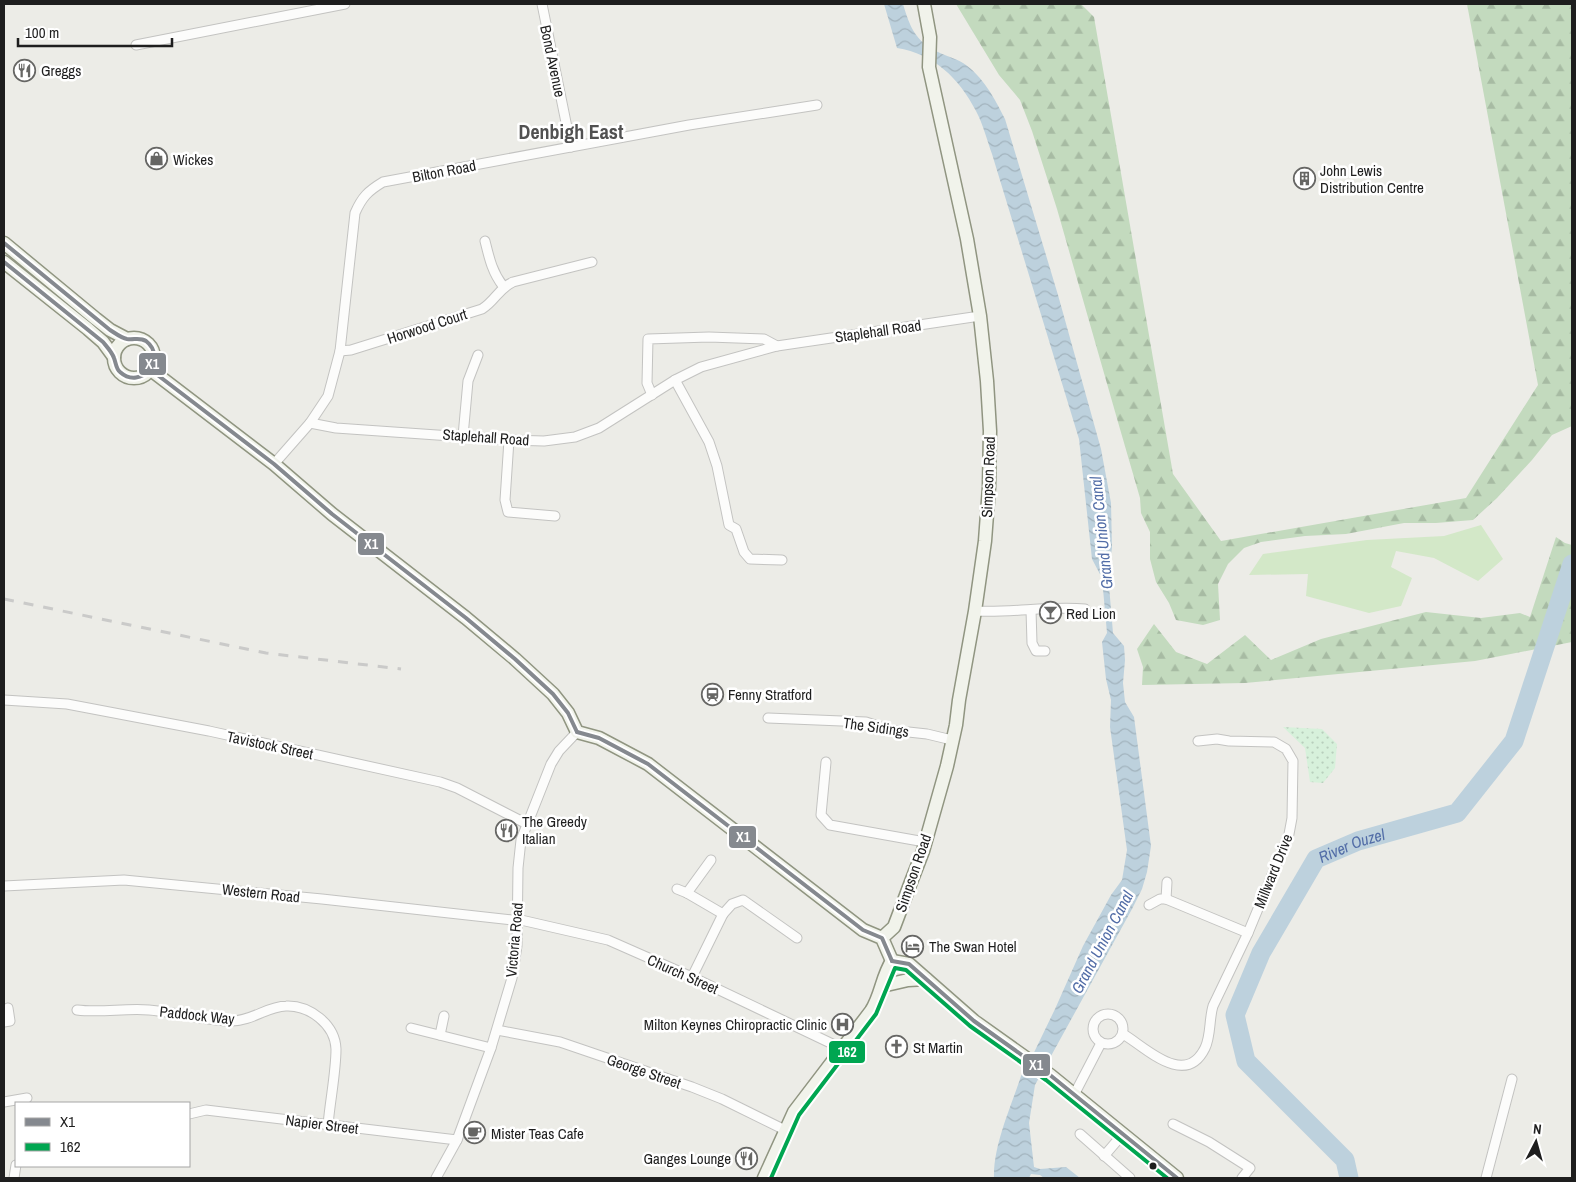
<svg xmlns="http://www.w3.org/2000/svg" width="1576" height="1182" font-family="'Archivo Narrow',sans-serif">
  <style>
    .grass { fill: #d3e8c8 }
    .forest { fill: url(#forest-firs) }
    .park { fill: url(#park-dots) }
    .water { fill: url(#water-waves) }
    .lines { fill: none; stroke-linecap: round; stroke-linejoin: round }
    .river { stroke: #bdd1dd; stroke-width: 19 }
    .street-casing { stroke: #c3c3c1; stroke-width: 11 }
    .secondary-casing { stroke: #909581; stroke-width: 15 }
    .street { stroke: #fcfcfb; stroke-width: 9 }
    .secondary { stroke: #f1f3eb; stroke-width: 12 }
    .rail { stroke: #cacac9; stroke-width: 3; stroke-dasharray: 10 10; stroke-linecap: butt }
    .bus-1-casing { stroke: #fff; stroke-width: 8 }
    .bus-2-casing { stroke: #fff; stroke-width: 8 }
    .bus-1 { stroke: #85898f; stroke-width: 4 }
    .bus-2 { stroke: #00a651; stroke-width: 4 }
    .bus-dot { fill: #1e1e1e; stroke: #fff; stroke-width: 2 }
    .labels { text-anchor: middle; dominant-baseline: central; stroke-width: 5; stroke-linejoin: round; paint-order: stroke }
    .street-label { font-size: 15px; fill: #1e1e1e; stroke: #fff }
    .poi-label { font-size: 15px; fill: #1e1e1e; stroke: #fff; text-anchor: start }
    .water-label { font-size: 16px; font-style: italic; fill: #526da7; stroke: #fff }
    .district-label { font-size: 20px; font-weight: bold; fill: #515151; stroke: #fff }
    .line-badge { stroke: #fff; stroke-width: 2 }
    .badge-label { font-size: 14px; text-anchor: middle; font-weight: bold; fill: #fff }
  </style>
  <defs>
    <pattern id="forest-firs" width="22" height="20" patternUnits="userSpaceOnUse" patternTransform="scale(1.25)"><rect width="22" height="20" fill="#c3dabe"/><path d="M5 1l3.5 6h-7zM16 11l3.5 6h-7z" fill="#a7bba3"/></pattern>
    <pattern id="park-dots" width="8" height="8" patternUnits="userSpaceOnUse" patternTransform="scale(1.25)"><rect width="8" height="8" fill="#d7f1db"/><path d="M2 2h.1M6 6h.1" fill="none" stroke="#b8cebc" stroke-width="1.8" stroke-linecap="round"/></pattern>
    <pattern id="water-waves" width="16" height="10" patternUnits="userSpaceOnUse" patternTransform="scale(1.25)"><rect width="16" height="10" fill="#bdd1dd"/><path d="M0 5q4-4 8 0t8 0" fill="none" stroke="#a2b3bd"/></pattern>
  </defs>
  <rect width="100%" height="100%" fill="#ecece7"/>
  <polygon class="grass" points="1481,525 1503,559 1478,581 1434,558 1396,551 1391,567 1412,578 1401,606 1369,613 1306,596 1308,574 1249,575 1263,554 1367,540 1444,536"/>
  <g class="forest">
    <polygon points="956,4 1081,4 1094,17 1173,474 1221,541 1466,498 1538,385 1467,4 1572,4 1572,426 1552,435 1532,460 1497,498 1473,520 1436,523 1404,523 1346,534 1305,536 1261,542 1244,548 1228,564 1218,584 1220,620 1203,625 1176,620 1169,603 1156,582 1150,559 1150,532 1141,513 1140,498 1120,429 1057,209 1032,131 1020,100 999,75"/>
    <polygon points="1556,537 1565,543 1572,545 1572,642 1475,661 1245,683 1142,685 1143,667 1137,649 1154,624 1176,652 1207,664 1245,635 1271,660 1321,639 1426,612 1481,618 1520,613 1530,617"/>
  </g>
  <polygon class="park" points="1283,727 1322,729 1337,744 1335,768 1323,783 1310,782 1305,748"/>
  <path class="water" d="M884 4H903C910 27 915 41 938 52 946 56 955 58 963 63 983 76 995 99 1005 119L1058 295 1101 449 1111 503 1112 548 1108 574 1113 633 1124 646 1125 660 1123 683 1125 702 1134 717 1151 846 1147 872 1142 889 1132 909 1035 1085 1029 1123 1034 1167 1040 1169 1066 1167 1080 1178H1044L1040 1175 1031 1174 1029 1178H994C993 1145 1011 1107 1021 1076L1027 1067 1055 1009 1083 946 1111 895 1122 880 1127 850 1110 727 1111 700 1106 679 1102 642 1107 633 1102 578 1092 559 1079 439 992 154C987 140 983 124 976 111 959 78 934 54 897 48Z"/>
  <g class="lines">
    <path class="river" id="s1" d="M1349 1178 1345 1160 1246 1061 1235 1015 1261 953 1316 859 1358 841 1457 813 1514 741 1572 564"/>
    <defs>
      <g id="street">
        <polyline points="542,4 571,147"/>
        <polyline points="136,45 345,4"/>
        <path d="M485 241C489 257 492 272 503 286"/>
        <path d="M340 351 351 350 482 309C495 301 499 288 513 282L592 262"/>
        <polyline points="675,380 709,442 717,466 729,525 736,529 744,552 750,559 782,560"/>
        <polyline points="652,395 647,383 648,339 709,337 764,339 777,346"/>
        <polyline points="310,423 336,428 509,440 544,441 575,437 599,428 675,380 701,367 777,346 980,316"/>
        <polyline points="463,436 468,381 478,355"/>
        <polyline points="509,440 505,500 508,512 555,516"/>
        <path d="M274 464 310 423 328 396 340 351 355 213C362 197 368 191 383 182L689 125 817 105"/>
        <polyline points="1031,610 1032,643 1036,651 1045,651"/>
        <path d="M975 611C1012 613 1048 606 1085 609"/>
        <polyline points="4,700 67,704 209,731 440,782 457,788 527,824"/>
        <polyline points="768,718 866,722 890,730 927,734 952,740"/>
        <polyline points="826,762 821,815 830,825 925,842"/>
        <polyline points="4,886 124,880 322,899 513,920 521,920 608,940 692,977 843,1049"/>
        <polyline points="677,889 687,893 723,914 732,904 743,900 797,938"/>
        <polyline points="687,893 711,860"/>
        <polyline points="1166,899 1248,933"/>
        <polyline points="1149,905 1160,899 1166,899 1167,882"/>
        <polyline points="692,977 723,914"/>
        <path d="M77 1010C101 1013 125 1008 149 1010 176 1012 205 1021 232 1021 252 1021 268 1006 286 1006 309 1005 335 1024 336 1049 336 1072 330 1101 328 1125"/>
        <circle cx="1108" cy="1029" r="15"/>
        <polyline points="4,1022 10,1021 8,1008"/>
        <polyline points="411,1028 491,1048"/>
        <polyline points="497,1030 560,1042 692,1087 722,1099 785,1130"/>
        <path d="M1123 1034C1144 1046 1185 1089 1205 1048 1211 1036 1209 1019 1213 1006L1248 933 1289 834 1292 818 1293 761 1286 749 1274 742 1229 741 1217 739 1198 741"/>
        <polyline points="440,1035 444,1016"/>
        <polyline points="1074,1095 1101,1043"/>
        <polyline points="4,1102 27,1098"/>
        <polyline points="189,1114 206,1110 457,1140"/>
        <polyline points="1173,1124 1209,1142 1250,1168 1242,1178"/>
        <polyline points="1080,1134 1130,1178"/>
        <polyline points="1104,1156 1122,1135"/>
        <polyline points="14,1178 16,1165"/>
        <polyline points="436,1178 457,1140 491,1048 512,978 517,946 518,868 521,840 551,764 559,751 577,732"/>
        <polyline points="1486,1178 1512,1079"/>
      </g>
      <g id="secondary">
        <polyline points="4,243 96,319 110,330 127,339"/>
        <polyline points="4,262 88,329 103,342 114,357"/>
        <circle cx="134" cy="358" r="20"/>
        <polyline points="151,370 274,464 332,514 466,618 515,659 553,694 568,713 577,732 599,738 648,764 863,930 882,938 892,961"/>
        <polyline points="882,938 894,927 911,882 923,851 947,766 956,725 959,700 975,611 985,541 989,487 990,431 987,381 980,316 967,239 929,67 930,37 924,4"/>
        <polyline points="892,961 909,964 974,1021 1050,1075 1177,1178"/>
        <polyline points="882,986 908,980 926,979"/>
        <path d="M764 1178 794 1112 871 1011C881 996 882 976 892 961"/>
      </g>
    </defs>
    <use href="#street" class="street-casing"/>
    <use href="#secondary" class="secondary-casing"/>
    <use href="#street" class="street"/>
    <use href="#secondary" class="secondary"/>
    <polyline class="rail" points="4,599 266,653 401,669"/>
    <defs>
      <g id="bus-1">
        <path d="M4 243 110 330C115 333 121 338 127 339 134 340 140 337 146 341 168 358 141 391 120 372 116 369 116 363 114 358 112 352 107 347 103 342L4 262"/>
        <polyline points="151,370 274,464 332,514 466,618 515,659 553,694 568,713 577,732"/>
        <polyline points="577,732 599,738 648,764 863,930 882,938 892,961"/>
        <polyline points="892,961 909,964 974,1021 1050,1075 1177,1178"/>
      </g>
      <polyline id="bus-2" points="771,1178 799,1115 876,1014 895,968 906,970 970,1026 1046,1080 1167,1178"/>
    </defs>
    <use href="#bus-1" class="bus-1-casing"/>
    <use href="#bus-2" class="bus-2-casing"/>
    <use href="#bus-1" class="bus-1"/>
    <use href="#bus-2" class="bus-2"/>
  </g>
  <defs>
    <symbol id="restaurant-ring" viewBox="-11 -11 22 22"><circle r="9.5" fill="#fff" stroke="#666664" stroke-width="1.5"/><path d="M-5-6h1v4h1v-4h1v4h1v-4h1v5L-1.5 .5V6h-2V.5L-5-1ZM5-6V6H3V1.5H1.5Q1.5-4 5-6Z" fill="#666664"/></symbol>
    <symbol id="shop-ring" viewBox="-11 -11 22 22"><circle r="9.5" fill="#fff" stroke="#666664" stroke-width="1.5"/><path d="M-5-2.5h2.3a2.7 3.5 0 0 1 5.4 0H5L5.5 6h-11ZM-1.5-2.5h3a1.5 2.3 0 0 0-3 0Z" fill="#666664"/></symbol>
    <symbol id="building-ring" viewBox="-11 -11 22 22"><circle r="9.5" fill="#fff" stroke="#666664" stroke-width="1.5"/><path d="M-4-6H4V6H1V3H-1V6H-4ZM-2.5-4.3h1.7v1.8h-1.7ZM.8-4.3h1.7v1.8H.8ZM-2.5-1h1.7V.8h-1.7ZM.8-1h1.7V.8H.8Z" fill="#666664"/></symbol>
    <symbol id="bar-ring" viewBox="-11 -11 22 22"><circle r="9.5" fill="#fff" stroke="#666664" stroke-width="1.5"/><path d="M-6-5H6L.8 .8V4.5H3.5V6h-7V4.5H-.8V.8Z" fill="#666664"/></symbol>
    <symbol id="station-ring" viewBox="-11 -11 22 22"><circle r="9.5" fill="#fff" stroke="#666664" stroke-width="1.5"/><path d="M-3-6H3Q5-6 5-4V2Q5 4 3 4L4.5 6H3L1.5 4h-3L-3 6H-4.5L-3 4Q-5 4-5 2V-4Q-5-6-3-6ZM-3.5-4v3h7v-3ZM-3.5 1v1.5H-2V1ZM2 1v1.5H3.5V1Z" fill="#666664"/></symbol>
    <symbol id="hotel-ring" viewBox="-11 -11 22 22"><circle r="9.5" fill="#fff" stroke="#666664" stroke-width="1.5"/><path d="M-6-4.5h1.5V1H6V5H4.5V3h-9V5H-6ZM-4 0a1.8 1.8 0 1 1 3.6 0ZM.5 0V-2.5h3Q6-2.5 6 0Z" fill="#666664"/></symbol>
    <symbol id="hospital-ring" viewBox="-11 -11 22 22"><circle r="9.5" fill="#fff" stroke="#666664" stroke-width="1.5"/><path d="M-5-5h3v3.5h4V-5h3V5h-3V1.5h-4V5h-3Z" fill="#666664"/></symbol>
    <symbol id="church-ring" viewBox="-11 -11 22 22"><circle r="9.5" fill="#fff" stroke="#666664" stroke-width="1.5"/><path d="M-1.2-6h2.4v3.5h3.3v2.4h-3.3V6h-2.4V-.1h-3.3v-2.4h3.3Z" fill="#666664"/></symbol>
    <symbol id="cafe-ring" viewBox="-11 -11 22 22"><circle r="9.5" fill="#fff" stroke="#666664" stroke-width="1.5"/><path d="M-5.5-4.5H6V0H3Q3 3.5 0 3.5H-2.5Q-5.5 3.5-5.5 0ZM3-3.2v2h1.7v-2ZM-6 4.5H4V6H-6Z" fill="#666664"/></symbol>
  </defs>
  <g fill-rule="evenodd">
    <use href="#restaurant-ring" x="12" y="58" width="25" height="25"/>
    <use href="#shop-ring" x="144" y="146" width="25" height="25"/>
    <use href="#building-ring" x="1292" y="166" width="25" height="25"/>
    <use href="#bar-ring" x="1038" y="600" width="25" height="25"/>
    <use href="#station-ring" x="700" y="682" width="25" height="25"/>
    <use href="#restaurant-ring" x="494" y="818" width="25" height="25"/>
    <use href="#hotel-ring" x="900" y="934" width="25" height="25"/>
    <use href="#hospital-ring" x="830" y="1012" width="25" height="25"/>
    <use href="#church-ring" x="884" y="1034" width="25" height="25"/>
    <use href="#cafe-ring" x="462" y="1120" width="25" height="25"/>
    <use href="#restaurant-ring" x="734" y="1146" width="25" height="25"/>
  </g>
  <circle class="bus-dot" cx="1153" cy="1166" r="4.5"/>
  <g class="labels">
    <g class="street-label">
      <text transform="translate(553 61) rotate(78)">Bond Avenue</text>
      <text transform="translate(444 171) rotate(-11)">Bilton Road</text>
      <text transform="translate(427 326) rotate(-18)">Horwood Court</text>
      <text transform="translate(878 331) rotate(-8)">Staplehall Road</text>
      <text transform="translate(486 437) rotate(4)">Staplehall Road</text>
      <text transform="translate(988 477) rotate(-88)">Simpson Road</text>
      <text transform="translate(876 727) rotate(8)">The Sidings</text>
      <text transform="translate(270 745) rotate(12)">Tavistock Street</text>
      <text transform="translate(1273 871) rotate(-68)">Millward Drive</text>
      <text transform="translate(913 873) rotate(-71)">Simpson Road</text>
      <text transform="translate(261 893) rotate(6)">Western Road</text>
      <text transform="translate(514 940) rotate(-85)">Victoria Road</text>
      <text transform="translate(683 974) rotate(24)">Church Street</text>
      <text transform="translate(197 1015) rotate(6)">Paddock Way</text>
      <text transform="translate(644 1071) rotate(19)">George Street</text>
      <text transform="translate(322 1124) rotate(7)">Napier Street</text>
    </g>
    <g class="poi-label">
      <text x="41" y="70">Greggs</text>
      <text x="173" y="159">Wickes</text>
      <text x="1320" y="170">John Lewis<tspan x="1320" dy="17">Distribution Centre</tspan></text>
      <text x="1066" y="613">Red Lion</text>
      <text x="728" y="694">Fenny Stratford</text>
      <text x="522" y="821">The Greedy<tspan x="522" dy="17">Italian</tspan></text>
      <text x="929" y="946">The Swan Hotel</text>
      <text x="827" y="1024" text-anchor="end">Milton Keynes Chiropractic Clinic</text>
      <text x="913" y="1047">St Martin</text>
      <text x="491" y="1133">Mister Teas Cafe</text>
      <text x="731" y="1158" text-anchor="end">Ganges Lounge</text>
    </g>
    <g class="water-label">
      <text transform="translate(1101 533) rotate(-96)">Grand Union Canal</text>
      <text stroke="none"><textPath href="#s1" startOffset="420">River Ouzel</textPath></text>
      <text transform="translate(1102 942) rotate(-62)">Grand Union Canal</text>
    </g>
    <g class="district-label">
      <text x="571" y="131">Denbigh East</text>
    </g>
  </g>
  <g class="line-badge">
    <rect x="138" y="352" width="29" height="24" rx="5" fill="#85898f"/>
    <rect x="357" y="532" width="28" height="24" rx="5" fill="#85898f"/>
    <rect x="728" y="825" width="29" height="24" rx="5" fill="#85898f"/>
    <rect x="828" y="1040" width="38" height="24" rx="5" fill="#00a651"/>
    <rect x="1022" y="1053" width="29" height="24" rx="5" fill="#85898f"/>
  </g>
  <g class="badge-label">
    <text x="152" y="369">X1</text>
    <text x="371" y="549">X1</text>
    <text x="743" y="842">X1</text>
    <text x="847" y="1057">162</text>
    <text x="1036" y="1070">X1</text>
  </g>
  <rect width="1576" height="1182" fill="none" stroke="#1e1e1e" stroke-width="10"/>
  <rect x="15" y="1102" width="175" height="65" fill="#ffffff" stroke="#a5a5a5"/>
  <rect x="25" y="1118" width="25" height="8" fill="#85898f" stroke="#a5a5a5"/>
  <text x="60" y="1127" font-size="15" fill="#1e1e1e">X1</text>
  <rect x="25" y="1143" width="25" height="8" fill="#00a651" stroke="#a5a5a5"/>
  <text x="60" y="1152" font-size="15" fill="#1e1e1e">162</text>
  <g transform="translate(1536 1142) rotate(6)" stroke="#ffffff" stroke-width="4" paint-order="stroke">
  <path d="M0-4L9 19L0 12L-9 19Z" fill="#1e1e1e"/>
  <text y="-8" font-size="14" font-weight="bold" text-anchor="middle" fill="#1e1e1e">N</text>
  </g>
  <path d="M18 38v8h154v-8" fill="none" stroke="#1e1e1e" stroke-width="2.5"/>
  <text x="25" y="38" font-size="15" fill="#1e1e1e" stroke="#ffffff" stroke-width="4" paint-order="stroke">100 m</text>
</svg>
